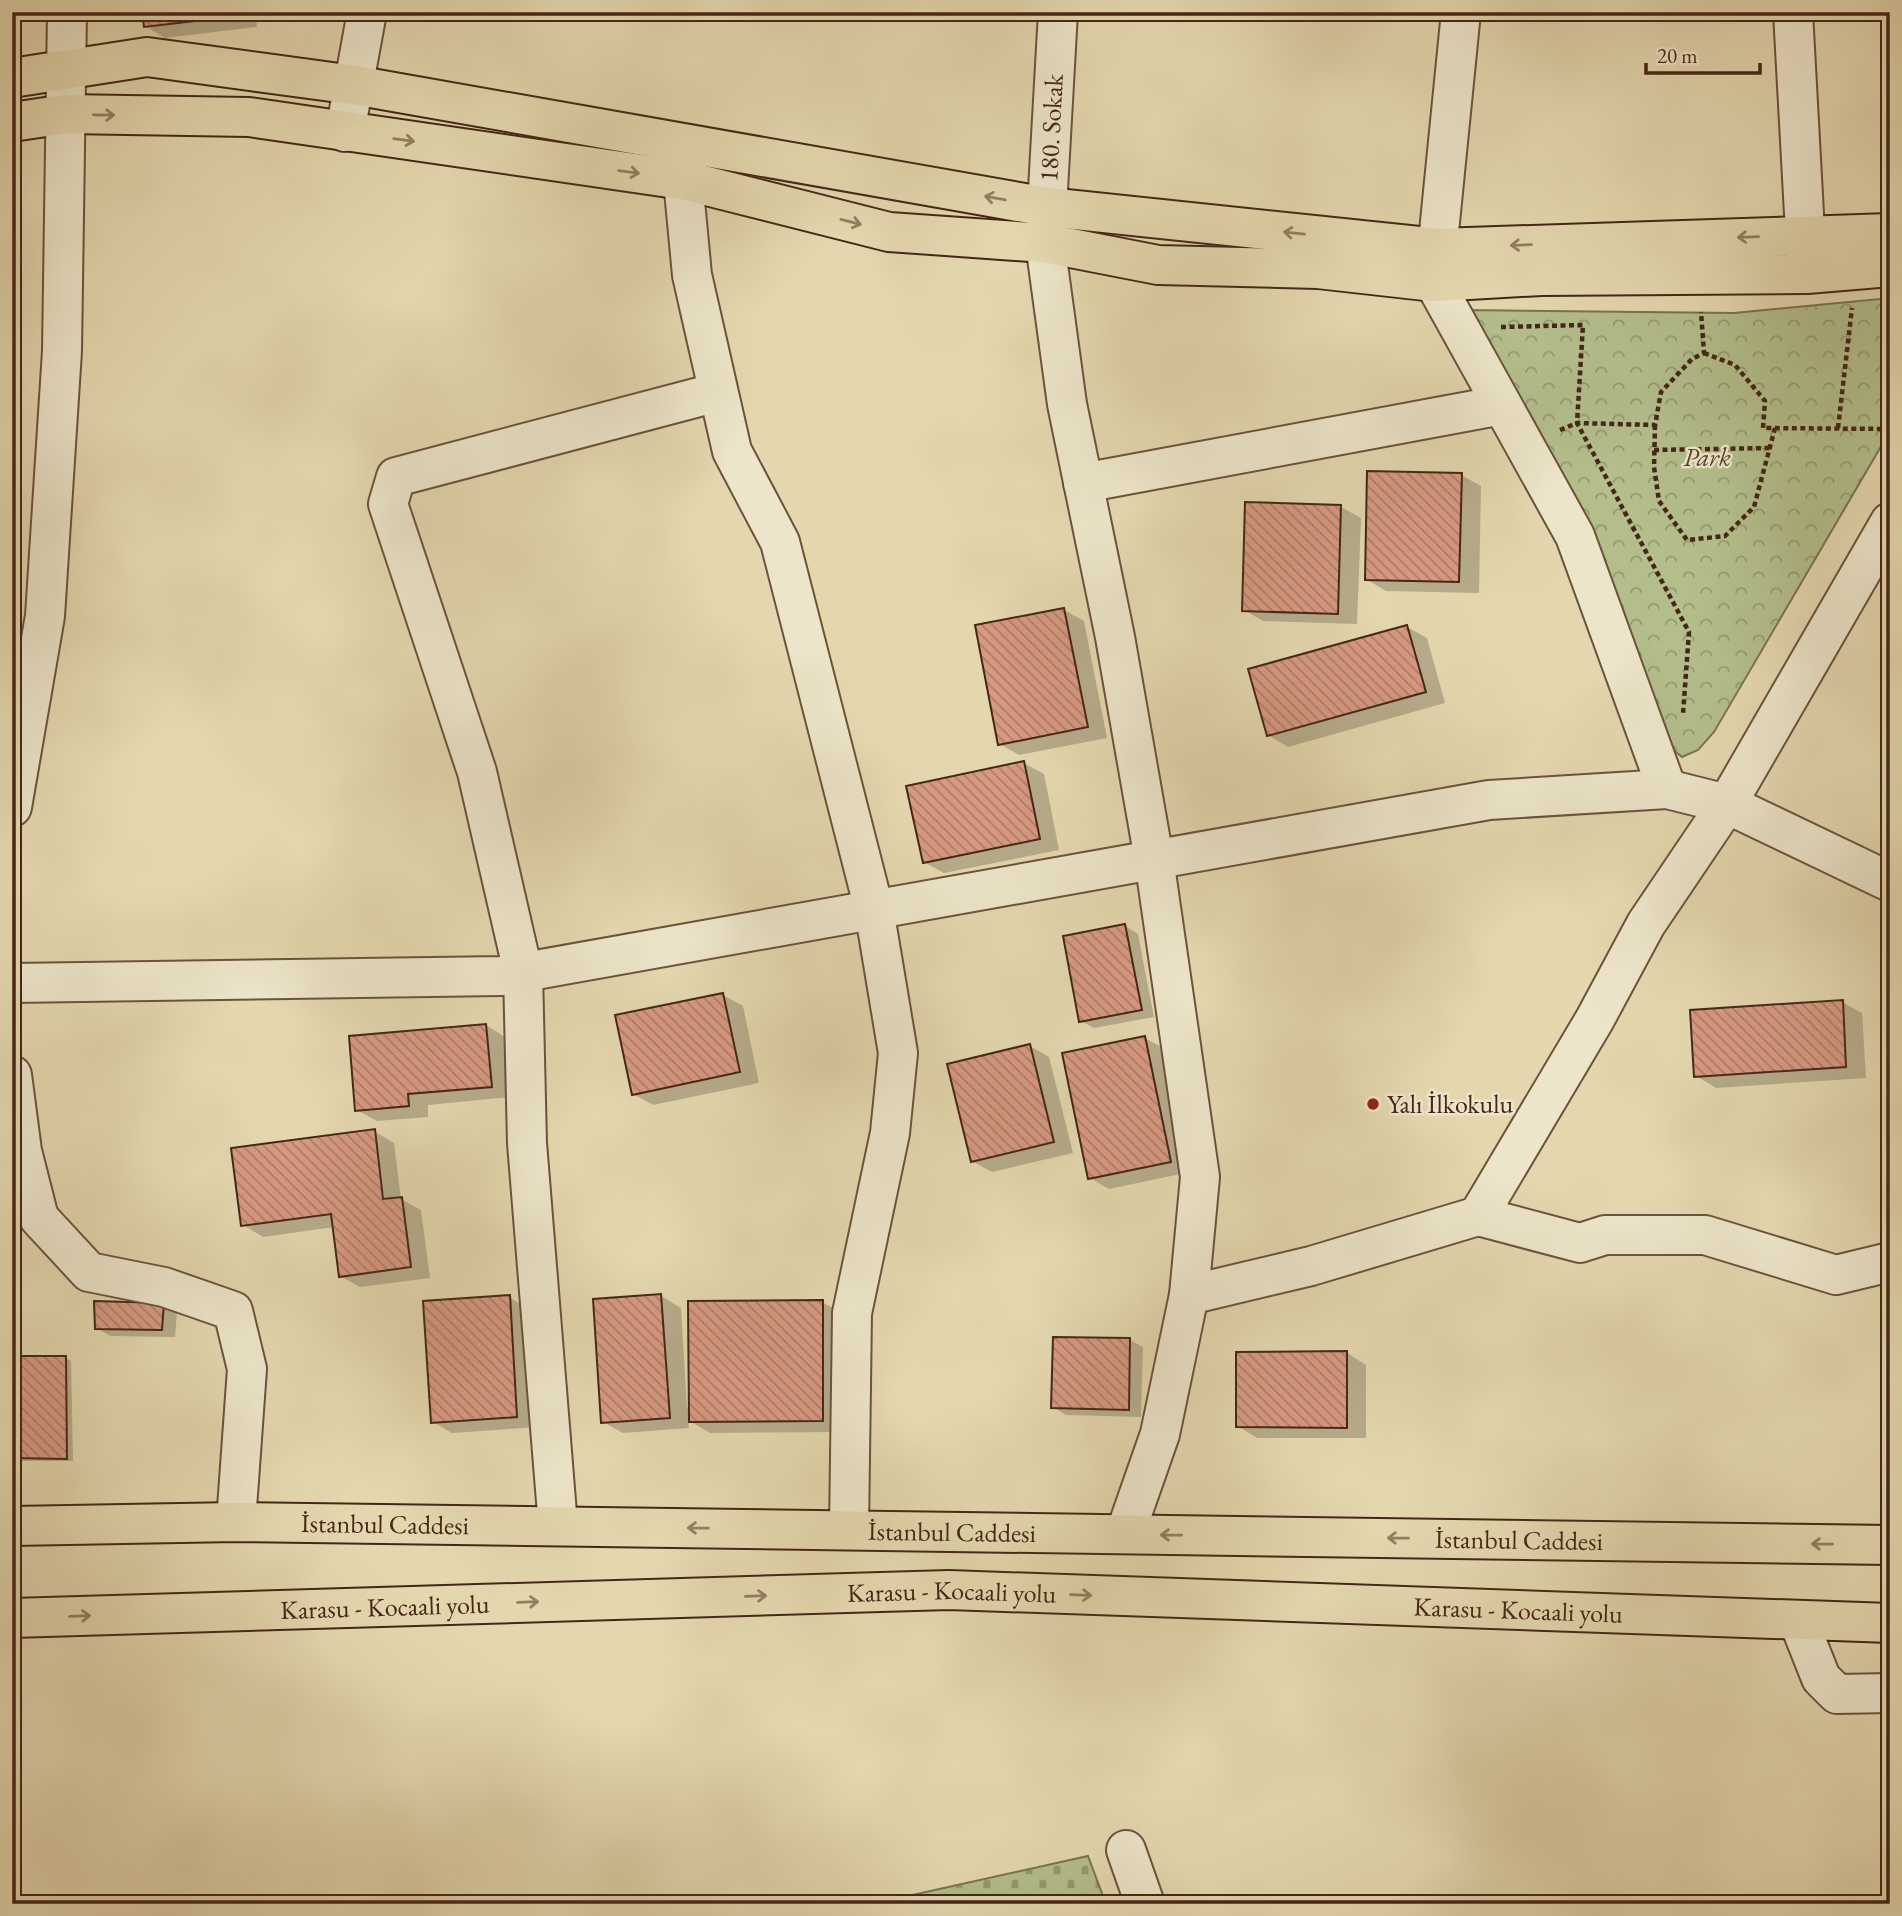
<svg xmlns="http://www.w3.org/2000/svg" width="1902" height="1916" font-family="'EB Garamond',serif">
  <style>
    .cemetery { fill: url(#cemetery-stones); stroke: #7c7251; stroke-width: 2 }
    .park { fill: url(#park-crowns); stroke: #7c7251; stroke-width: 2 }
    .shadow { fill: #0003 }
    .building { fill: url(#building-back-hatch); stroke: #452617; stroke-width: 2 }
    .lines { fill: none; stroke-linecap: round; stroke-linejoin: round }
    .minor-casing { stroke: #6d523d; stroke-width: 42 }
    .major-casing { stroke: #452617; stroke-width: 42 }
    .highway-casing { stroke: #452617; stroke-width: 42 }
    .path { stroke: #452617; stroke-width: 4.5; stroke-dasharray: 5 3.5; stroke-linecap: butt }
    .minor { stroke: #ede5ca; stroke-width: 38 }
    .major { stroke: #e4d7ae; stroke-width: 38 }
    .highway { stroke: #e4d7ae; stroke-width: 38 }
    .oneway { stroke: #947e62 }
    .poi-dot { fill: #8f2418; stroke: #ede5ca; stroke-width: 2.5 }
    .labels { text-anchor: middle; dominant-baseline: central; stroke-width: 5; stroke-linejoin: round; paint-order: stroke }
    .street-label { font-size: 26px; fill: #452617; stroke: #ede5ca }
    .park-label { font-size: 26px; font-style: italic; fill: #5b442e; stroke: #ede5ca }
    .poi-label { font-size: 26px; fill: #452617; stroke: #ede5ca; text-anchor: start }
  </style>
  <defs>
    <pattern id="cemetery-stones" width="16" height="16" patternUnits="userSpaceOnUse" patternTransform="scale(1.75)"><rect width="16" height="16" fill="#b3be8b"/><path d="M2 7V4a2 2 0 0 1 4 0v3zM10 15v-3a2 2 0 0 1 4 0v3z" fill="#939a71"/></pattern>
    <pattern id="park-crowns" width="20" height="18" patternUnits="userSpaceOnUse" patternTransform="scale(1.75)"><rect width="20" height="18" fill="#b3be8b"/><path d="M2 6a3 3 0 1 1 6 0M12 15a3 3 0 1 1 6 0" fill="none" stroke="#939a71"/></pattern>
    <pattern id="building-back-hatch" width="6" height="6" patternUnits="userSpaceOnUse" patternTransform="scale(1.75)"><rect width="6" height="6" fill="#d79981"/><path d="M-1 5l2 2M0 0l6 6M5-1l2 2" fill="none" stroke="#b07d69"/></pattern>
  </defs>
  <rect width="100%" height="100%" fill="#e4d7ae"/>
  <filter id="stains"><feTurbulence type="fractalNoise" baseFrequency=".00286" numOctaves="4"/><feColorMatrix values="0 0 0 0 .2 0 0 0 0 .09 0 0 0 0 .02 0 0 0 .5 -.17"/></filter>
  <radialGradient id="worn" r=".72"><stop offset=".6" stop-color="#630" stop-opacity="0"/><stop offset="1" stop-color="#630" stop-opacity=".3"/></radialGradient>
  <polygon class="cemetery" points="1088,1856 1106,1904 872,1904"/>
  <polygon class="park" points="1890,298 1890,431 1714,732 1698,750 1682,757 1664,742 1468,310 1734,313"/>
  <g class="shadow">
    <polygon points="144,12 256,12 257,27 165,38 145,26"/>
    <polygon points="1461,475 1481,486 1479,593 1386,591 1366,579"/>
    <polygon points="1341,507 1361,518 1357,624 1263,621 1244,610"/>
    <polygon points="1064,610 1084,621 1107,738 1019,755 1000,744"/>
    <polygon points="1407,627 1427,638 1445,703 1288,747 1268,735"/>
    <polygon points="1024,763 1044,774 1059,850 944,873 924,862"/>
    <polygon points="1125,926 1138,934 1154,1017 1094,1028 1081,1021"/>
    <polygon points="723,995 743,1006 759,1083 653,1105 633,1094"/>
    <polygon points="1842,1002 1862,1013 1866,1078 1716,1088 1696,1076"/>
    <polygon points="486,1025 505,1037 511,1097 428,1105 428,1117 377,1121 357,1110"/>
    <polygon points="1145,1038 1165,1049 1190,1172 1109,1189 1090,1178"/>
    <polygon points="1030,1046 1049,1057 1073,1153 992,1172 972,1161"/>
    <polygon points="374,1131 394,1143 401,1199 421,1210 430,1278 360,1287 340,1276 334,1227 263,1237 243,1225"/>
    <polygon points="661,1296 681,1308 687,1408 822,1302 842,1313 842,1432 710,1433 688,1420 689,1428 623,1433 603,1422"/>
    <polygon points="509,1297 529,1309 537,1427 452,1433 433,1422"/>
    <polygon points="164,1305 177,1312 175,1337 110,1336 97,1328"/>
    <polygon points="1130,1340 1143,1347 1141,1417 1066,1415 1053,1407"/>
    <polygon points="1347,1353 1366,1365 1366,1438 1257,1438 1238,1426"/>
    <polygon points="12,1357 65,1358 71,1361 73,1461 12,1461"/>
  </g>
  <g class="building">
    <polygon points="142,12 238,12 238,16 144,27"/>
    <polygon points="1367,471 1462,473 1459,582 1365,580"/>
    <polygon points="1245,502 1341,505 1338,614 1242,611"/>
    <polygon points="1064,608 1088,727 998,745 975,625"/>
    <polygon points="1407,625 1426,692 1267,736 1248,669"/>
    <polygon points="1024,761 1040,839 923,863 906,786"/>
    <polygon points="1125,924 1142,1010 1079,1022 1063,936"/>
    <polygon points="723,993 740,1072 632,1095 615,1015"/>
    <polygon points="1843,1000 1846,1067 1694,1077 1690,1010"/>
    <polygon points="486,1024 492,1087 408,1094 409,1106 355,1111 349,1036"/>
    <polygon points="1145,1036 1171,1162 1088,1179 1062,1053"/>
    <polygon points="1030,1044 1054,1142 971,1162 947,1064"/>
    <polygon points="375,1129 383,1199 402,1197 411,1267 339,1277 331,1214 241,1226 231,1148"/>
    <polygon points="661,1294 670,1418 601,1423 593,1299"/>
    <polygon points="510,1295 517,1417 431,1423 423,1301"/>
    <polygon points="823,1300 823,1421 689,1422 688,1301"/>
    <polygon points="94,1301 164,1303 162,1330 95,1329"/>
    <polygon points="1053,1337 1130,1338 1129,1410 1051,1408"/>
    <polygon points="1347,1351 1347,1428 1236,1427 1236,1352"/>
    <polygon points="12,1356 66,1356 67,1459 12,1458"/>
  </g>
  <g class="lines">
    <defs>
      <g id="minor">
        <polyline points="1058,12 1045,243 1067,404 1115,637 1154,859 1200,1177 1189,1295 1160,1434 1125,1534"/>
        <polyline points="1461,12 1434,282 1575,536 1667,789"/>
        <polyline points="1793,12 1807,269"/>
        <polyline points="345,132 367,12"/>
        <polyline points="683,180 692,275 732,451 780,542 874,909 898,1053 890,1133 852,1313 849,1530"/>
        <polyline points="1083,483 1502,405"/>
        <polyline points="12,807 45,616 62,351 67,12"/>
        <polyline points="12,983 502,976 1489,800 1667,789 1727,804 1890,882"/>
        <polyline points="12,1075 22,1151 39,1218 89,1272 164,1287 233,1311 247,1369 236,1522"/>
        <polyline points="1478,1216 1580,1243 1605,1235 1705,1235 1836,1275 1890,1262"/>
        <polyline points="1189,1295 1311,1266 1478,1216 1595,1019 1646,924 1727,804 1890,522"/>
        <polyline points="558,1526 527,1143 523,972 477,772 388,504 396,477 718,392"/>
        <polyline points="1798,1620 1821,1678 1837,1694 1890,1693"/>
        <polyline points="1126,1850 1145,1904"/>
      </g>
      <g id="major">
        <polyline points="12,78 147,57 354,85 1047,207 1438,248 1890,233"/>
        <polyline points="12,122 66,114 249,117 683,180 889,232 1045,243 1158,265 1318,269 1434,282 1541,276 1807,274 1890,267"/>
      </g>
      <g id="highway">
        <path id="s1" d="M12 1526 236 1522 1890 1545"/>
        <path id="s2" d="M12 1618 949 1590 1890 1623"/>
      </g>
    </defs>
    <use href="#minor" class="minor-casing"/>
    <use href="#major" class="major-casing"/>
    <use href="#highway" class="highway-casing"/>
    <g class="path">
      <polyline points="1501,327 1583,325 1577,423 1655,425 1661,392 1692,359 1704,353 1701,312"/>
      <polyline points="1704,353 1735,365 1765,401 1763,428 1890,429"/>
      <polyline points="1655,425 1654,467 1659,501 1687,540 1725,536 1754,507 1775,428"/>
      <polyline points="1838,428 1852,308"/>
      <polyline points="1560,430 1577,423 1689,632 1683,714"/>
      <polyline points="1654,450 1771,448"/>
    </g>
    <use href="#minor" class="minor"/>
    <use href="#major" class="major"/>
    <use href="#highway" class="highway"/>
  </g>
  <defs><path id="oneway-shaft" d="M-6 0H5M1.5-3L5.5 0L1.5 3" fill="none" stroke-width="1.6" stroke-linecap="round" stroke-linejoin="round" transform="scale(1.75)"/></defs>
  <g class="oneway">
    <use href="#oneway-shaft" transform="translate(104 115) rotate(1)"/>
    <use href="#oneway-shaft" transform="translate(404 140) rotate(8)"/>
    <use href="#oneway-shaft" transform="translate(629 172) rotate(8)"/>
    <use href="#oneway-shaft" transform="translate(995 198) rotate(-170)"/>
    <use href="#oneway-shaft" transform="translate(851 222) rotate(14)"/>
    <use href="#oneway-shaft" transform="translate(1294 233) rotate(-174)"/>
    <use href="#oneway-shaft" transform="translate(1748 237) rotate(178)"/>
    <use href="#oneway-shaft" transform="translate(1521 245) rotate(178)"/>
    <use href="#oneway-shaft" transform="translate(698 1528) rotate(-179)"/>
    <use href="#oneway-shaft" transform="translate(1171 1535) rotate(-179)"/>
    <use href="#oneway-shaft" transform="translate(1398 1538) rotate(-179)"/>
    <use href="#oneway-shaft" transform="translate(1822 1544) rotate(-179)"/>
    <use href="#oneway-shaft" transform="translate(1081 1595) rotate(2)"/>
    <use href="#oneway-shaft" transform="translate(756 1596) rotate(-2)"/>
    <use href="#oneway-shaft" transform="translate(528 1602) rotate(-2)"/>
    <use href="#oneway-shaft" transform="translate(80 1616) rotate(-2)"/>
  </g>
  <circle class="poi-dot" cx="1373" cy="1104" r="7"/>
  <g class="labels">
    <g class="street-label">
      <text transform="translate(1051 128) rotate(-87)">180. Sokak</text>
      <text stroke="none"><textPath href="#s1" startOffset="373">İstanbul Caddesi</textPath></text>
      <text stroke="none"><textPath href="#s1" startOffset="940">İstanbul Caddesi</textPath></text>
      <text stroke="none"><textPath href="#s1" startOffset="1507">İstanbul Caddesi</textPath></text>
      <text stroke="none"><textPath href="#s2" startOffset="940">Karasu - Kocaali yolu</textPath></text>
      <text stroke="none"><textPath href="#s2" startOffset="373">Karasu - Kocaali yolu</textPath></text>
      <text stroke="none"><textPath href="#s2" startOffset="1507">Karasu - Kocaali yolu</textPath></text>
    </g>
    <g class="park-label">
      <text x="1707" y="457">Park</text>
    </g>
    <g class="poi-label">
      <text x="1387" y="1104">Yalı İlkokulu</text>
    </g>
  </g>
  <rect width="1902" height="1916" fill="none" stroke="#e4d7ae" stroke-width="42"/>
  <rect x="14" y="14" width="1874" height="1888" fill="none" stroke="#452617" stroke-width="3.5"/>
  <rect x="21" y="21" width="1860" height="1874" fill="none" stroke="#452617" stroke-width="2"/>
  <path d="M1646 63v10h114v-10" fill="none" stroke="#452617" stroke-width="3.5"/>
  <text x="1657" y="63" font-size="21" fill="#452617" stroke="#ede5ca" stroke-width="5" paint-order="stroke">20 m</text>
  <rect width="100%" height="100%" filter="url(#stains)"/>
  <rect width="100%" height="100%" fill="url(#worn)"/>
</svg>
